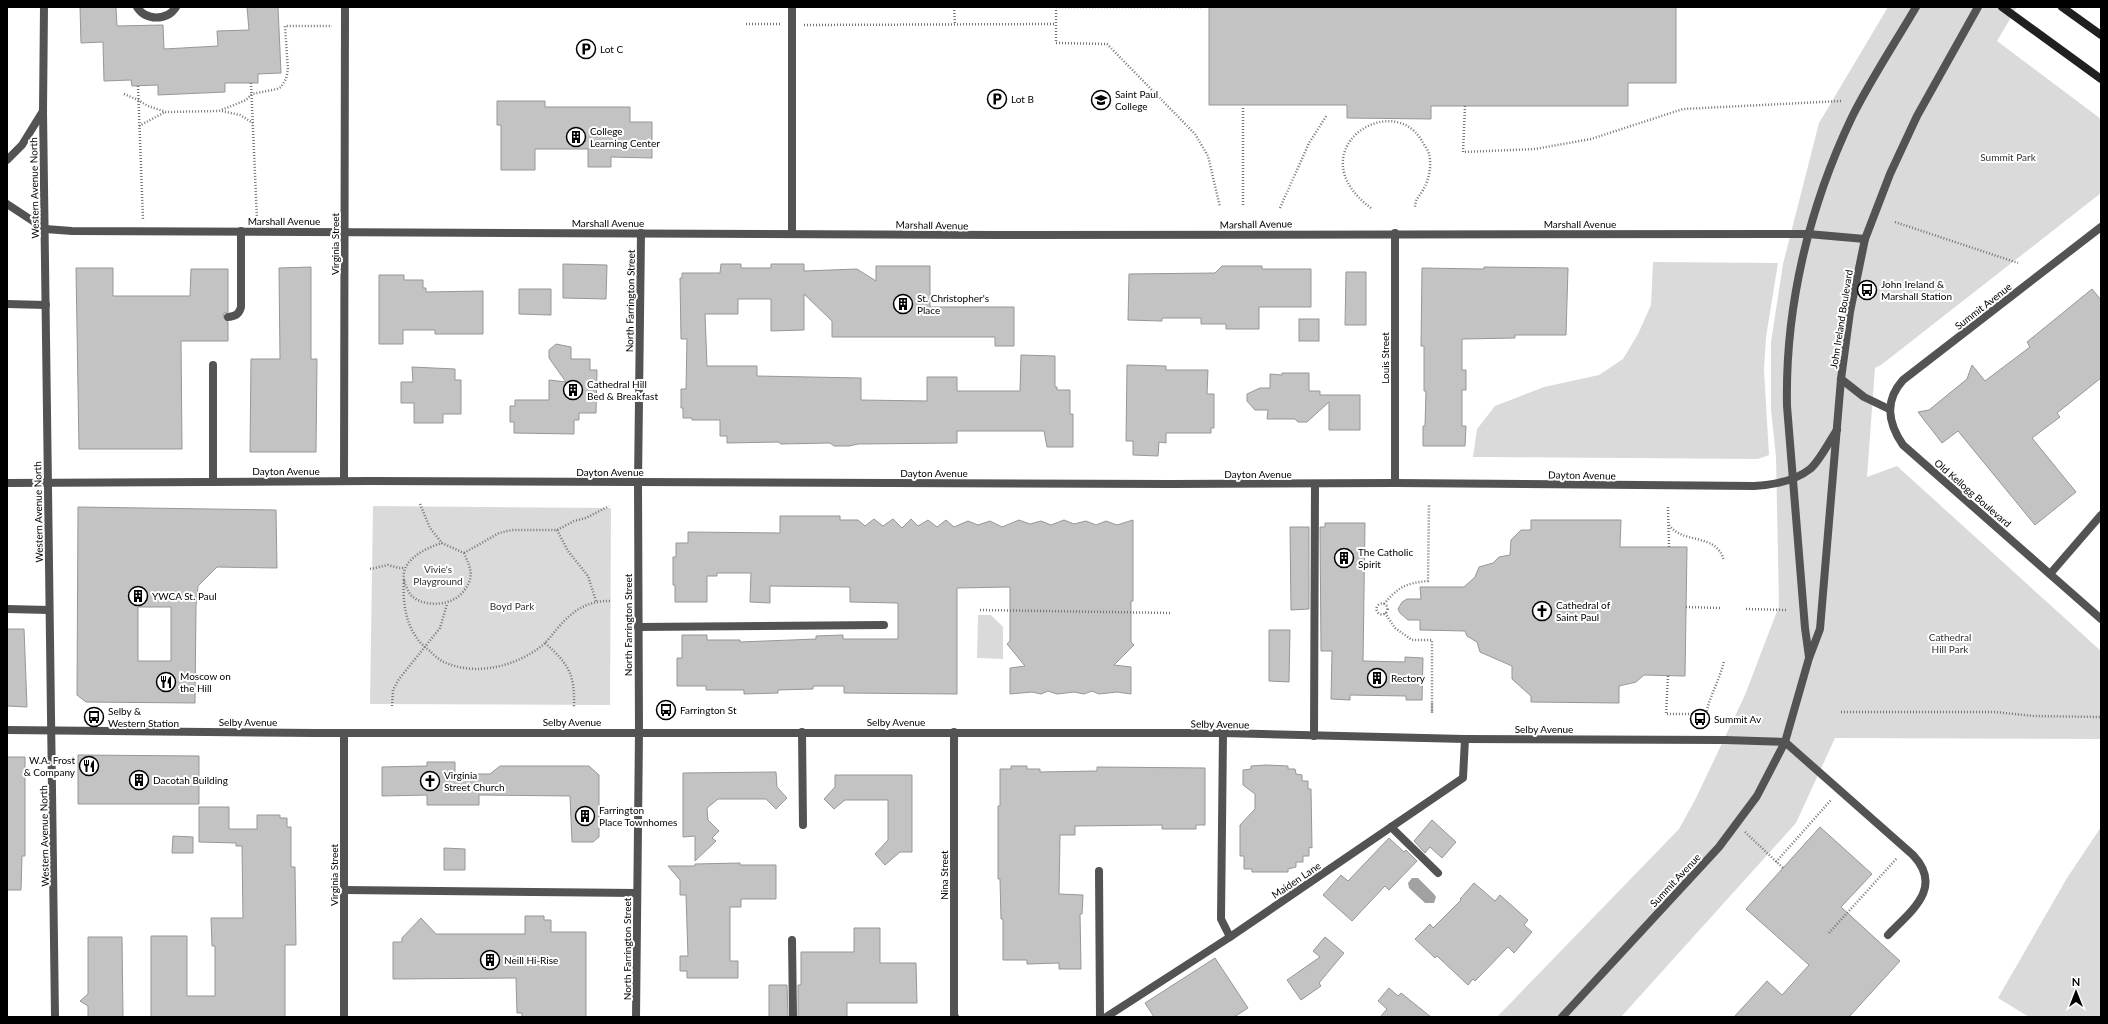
<svg xmlns="http://www.w3.org/2000/svg" width="2108" height="1024" font-family="Lato,sans-serif">
  <style>
    .green { fill: #dadada }
    .water { fill: #a1a1a1 }
    .building { fill: #c3c3c3; stroke: #979797; fill-rule: evenodd }
    .lines { fill: none; stroke-linecap: round; stroke-linejoin: round }
    .path { stroke: #757575; stroke-width: 2.5; stroke-dasharray: 1 2; stroke-linecap: butt }
    .service { stroke: #535353; stroke-width: 8 }
    .minor { stroke: #535353; stroke-width: 8 }
    .tertiary { stroke: #535353; stroke-width: 8 }
    .secondary { stroke: #202020; stroke-width: 8 }
    .labels { text-anchor: middle; dominant-baseline: central; stroke-width: 4; stroke-linejoin: round; paint-order: stroke }
    .poi-label { font-size: 10px; fill: #000; stroke: #fff; text-anchor: start }
    .park-label { font-size: 10px; fill: #313131; stroke: #fff }
    .street-label { font-size: 10px; fill: #000; stroke: #fff }
  </style>
  <rect width="100%" height="100%" fill="#fff"/>
  <g class="green">
    <polygon points="1888,7 2017,7 1997,41 2101,119 2101,193 1881,365 1875,368 1867,477 1897,466 2101,651 2101,739 1835,738 1796,823 1621,1017 1497,1017 1679,829 1695,800 1745,695 1779,606 1776,457 1771,409 1771,342 1783,264 1819,123"/>
    <polygon points="1653,262 1778,263 1766,337 1764,370 1769,455 1758,459 1473,457 1477,429 1495,406 1544,387 1599,375 1623,359 1638,334 1651,305"/>
    <polygon points="373,506 611,508 610,705 370,704"/>
    <polygon points="978,615 991,615 1003,627 1003,659 977,658"/>
    <polygon points="2101,827 2101,1017 2029,1017 1998,998 2067,878"/>
  </g>
  <polygon class="water" points="1412,878 1418,878 1434,894 1436,897 1434,903 1425,903 1409,888 1408,883"/>
  <g class="building">
    <polygon points="80,7 116,7 117,26 163,25 164,49 218,46 217,31 249,30 247,7 278,7 281,73 258,74 258,83 225,83 225,92 158,95 158,85 132,86 131,80 104,81 103,42 81,43"/>
    <polygon points="1209,7 1676,7 1676,83 1628,83 1628,106 1431,106 1431,119 1347,118 1347,105 1209,105"/>
    <polygon points="497,101 545,101 545,107 630,107 630,122 652,122 652,158 611,157 611,167 588,167 588,149 535,149 535,170 501,170 501,125 497,125"/>
    <polygon points="563,264 607,265 606,299 563,298"/>
    <polygon points="721,264 741,264 741,268 771,268 771,264 804,264 804,271 857,269 876,281 876,266 930,266 930,307 1014,307 1014,346 995,346 995,337 832,337 832,321 804,294 804,330 771,331 771,299 738,299 738,314 705,314 707,366 757,366 757,376 861,378 861,400 927,401 927,377 957,377 957,391 1020,391 1021,355 1055,356 1055,387 1057,387 1057,390 1070,390 1070,414 1073,414 1073,447 1047,447 1044,431 957,431 957,443 858,444 849,446 834,446 830,443 781,444 778,442 727,443 727,436 720,436 720,420 692,420 692,418 683,418 683,408 681,408 681,389 686,389 687,339 681,339 680,278 682,278 682,273 720,273"/>
    <polygon points="1222,266 1262,266 1262,269 1311,269 1311,307 1259,307 1259,329 1226,329 1226,324 1201,324 1201,318 1162,318 1162,321 1128,320 1129,274 1215,273"/>
    <polygon points="311,267 311,359 317,359 316,452 250,452 251,359 280,359 279,268"/>
    <polygon points="1484,267 1568,268 1566,335 1515,335 1515,338 1462,339 1462,370 1466,370 1466,390 1462,390 1462,426 1466,426 1465,446 1423,446 1423,426 1425,426 1426,391 1424,391 1424,346 1421,346 1422,268 1484,269"/>
    <polygon points="76,268 113,268 113,296 190,296 191,269 228,269 228,312 224,313 223,317 228,322 228,341 181,341 182,449 79,449"/>
    <polygon points="1346,272 1366,272 1366,325 1345,325"/>
    <polygon points="379,275 404,275 404,280 423,280 423,288 426,288 426,292 483,291 483,334 435,334 435,330 403,330 403,344 379,344"/>
    <polygon points="519,289 551,289 551,315 519,314"/>
    <polygon points="2092,289 2101,300 2101,378 2057,413 2060,417 2032,438 2076,492 2035,525 1958,431 1942,443 1918,412 1929,410 1967,379 1972,365 1985,381 2030,347 2027,342"/>
    <rect x="1299" y="319" width="20" height="22"/>
    <polygon points="556,344 571,347 571,359 590,359 590,370 597,370 596,413 579,413 579,420 574,420 574,434 514,433 514,422 510,422 510,406 515,406 515,400 549,400 549,380 566,382 549,358 549,350"/>
    <polygon points="1127,365 1166,366 1166,370 1208,370 1207,394 1214,394 1214,428 1211,428 1211,433 1166,433 1166,443 1159,442 1158,456 1133,455 1133,441 1126,441"/>
    <polygon points="412,367 455,369 455,380 461,380 461,414 443,414 443,423 414,423 414,403 401,403 401,382 413,382"/>
    <polygon points="1282,373 1309,373 1309,391 1320,391 1320,395 1360,395 1360,430 1329,430 1329,402 1307,422 1298,422 1295,419 1267,419 1268,410 1255,410 1247,401 1247,394 1260,388 1270,388 1270,374 1282,375"/>
    <path d="M78 507 276 510 277 568 217 567 198 586 196 606 195 703 86 702 77 695ZM138 607H171V661H138Z"/>
    <polygon points="780,516 840,516 840,520 858,520 865,526 874,519 883,526 893,519 902,528 911,519 918,526 928,520 937,527 946,520 954,527 968,521 978,525 990,521 1002,527 1019,520 1030,524 1041,521 1051,525 1064,520 1074,524 1086,521 1096,525 1106,521 1117,525 1133,520 1133,601 1131,601 1131,642 1134,645 1114,665 1131,667 1131,694 1117,692 1099,694 1092,691 1084,694 1074,692 1057,694 1048,691 1041,694 1032,692 1010,694 1010,668 1025,666 1007,644 1010,641 1010,587 957,588 957,694 844,693 844,686 813,686 813,689 778,690 778,693 744,694 744,690 706,690 706,686 677,686 677,658 682,658 682,635 707,635 707,640 740,640 740,642 816,639 816,636 843,635 843,639 898,639 898,603 850,602 850,587 770,586 770,603 750,602 751,573 717,573 717,576 707,576 707,602 675,602 675,585 673,585 673,557 676,557 676,543 688,543 688,532 780,533"/>
    <polygon points="1531,520 1621,520 1620,547 1687,547 1685,676 1644,675 1636,682 1619,686 1619,703 1531,702 1531,696 1512,679 1512,666 1480,652 1477,642 1467,636 1465,631 1420,630 1420,620 1408,620 1400,613 1398,609 1402,602 1407,599 1421,599 1420,587 1464,587 1475,577 1479,567 1493,563 1499,557 1510,555 1511,540 1521,530 1531,530"/>
    <polygon points="1325,523 1365,523 1363,661 1405,662 1405,657 1423,658 1422,700 1406,700 1406,696 1350,695 1350,700 1331,699 1332,651 1321,651 1320,527 1325,527"/>
    <polygon points="1290,527 1309,527 1309,609 1291,610"/>
    <polygon points="7,629 24,629 27,707 7,706"/>
    <polygon points="1269,630 1290,630 1289,682 1269,681"/>
    <polygon points="78,755 199,756 199,804 78,804"/>
    <polygon points="7,757 25,757 25,856 22,856 21,890 7,890"/>
    <polygon points="427,762 455,762 455,774 490,774 500,766 589,766 599,775 599,837 593,842 572,842 570,796 479,795 479,805 427,805 427,795 382,796 382,767 427,766"/>
    <polygon points="1266,765 1288,766 1288,769 1295,769 1296,774 1302,775 1302,781 1308,781 1308,789 1311,789 1312,848 1309,847 1309,856 1303,856 1303,862 1296,862 1296,867 1288,869 1288,872 1252,872 1252,869 1244,869 1244,856 1240,856 1240,825 1255,809 1255,794 1243,785 1243,770 1251,769 1251,766"/>
    <polygon points="1011,766 1027,766 1027,769 1040,769 1040,772 1097,771 1097,767 1205,768 1205,825 1196,825 1196,829 1162,829 1162,825 1075,826 1075,835 1060,835 1059,894 1083,895 1082,914 1080,914 1081,969 1059,969 1059,963 1027,964 1027,960 1003,960 1003,919 1001,919 1000,879 998,879 998,806 1000,806 1000,769 1011,769"/>
    <polygon points="776,772 777,787 787,798 776,809 766,799 718,799 707,808 708,820 719,831 712,838 716,841 695,861 695,836 683,837 683,773"/>
    <polygon points="835,775 912,775 912,852 900,852 885,865 875,854 888,840 888,800 845,800 834,809 824,799 835,787"/>
    <polygon points="199,807 229,807 229,829 257,829 257,815 280,815 280,818 287,818 287,827 291,827 291,867 295,867 296,945 285,945 285,1017 151,1017 151,936 187,936 187,996 215,996 215,946 212,946 211,918 243,918 242,846 236,846 236,843 199,842"/>
    <polygon points="1432,820 1456,842 1442,858 1430,847 1425,853 1414,841"/>
    <polygon points="1820,827 1872,874 1841,907 1900,961 1849,1017 1734,1017 1767,981 1782,995 1809,965 1746,909"/>
    <polygon points="173,836 193,837 193,853 172,853"/>
    <polygon points="1389,838 1404,852 1406,850 1417,861 1389,890 1385,886 1352,921 1323,895 1341,875 1348,881"/>
    <polygon points="444,848 465,849 465,870 444,870"/>
    <polygon points="740,863 740,865 776,865 776,899 741,899 741,907 730,907 730,961 738,961 738,978 687,978 687,971 680,971 680,956 688,956 686,895 680,895 680,880 668,866 695,866 695,864"/>
    <polygon points="1474,883 1495,901 1500,895 1528,920 1524,925 1532,932 1514,953 1508,947 1475,981 1473,979 1468,985 1437,956 1435,958 1415,939 1430,924 1433,928 1461,900 1460,899"/>
    <polygon points="525,916 544,916 544,920 551,920 551,932 586,932 586,1017 522,1017 522,1013 517,1013 516,978 393,979 393,942 402,942 402,938 421,918 436,934 525,934"/>
    <polygon points="854,928 880,928 880,963 916,963 917,1003 847,1003 847,1017 798,1017 798,985 801,985 801,952 854,952"/>
    <polygon points="88,937 122,937 123,1017 88,1017 88,1006 80,1001 88,994"/>
    <polygon points="1325,937 1344,953 1319,983 1321,986 1301,1000 1287,980 1320,957 1313,951"/>
    <polygon points="1215,958 1248,1008 1234,1017 1154,1017 1145,1003"/>
    <polygon points="769,985 787,985 788,1017 769,1017"/>
    <polygon points="1389,988 1398,996 1401,993 1431,1017 1380,1017 1387,1009 1378,1001"/>
  </g>
  <g class="lines">
    <g class="path">
      <polyline points="954,7 955,24"/>
      <polyline points="1056,7 1056,43 1107,44 1195,134 1208,156 1220,207"/>
      <polyline points="1056,7 1201,7"/>
      <polyline points="746,24 780,24"/>
      <polyline points="804,25 1056,24"/>
      <polyline points="251,83 257,220"/>
      <polyline points="138,86 143,220"/>
      <polyline points="124,94 138,100 148,106 166,112 219,111 246,100 252,94 277,89 281,87 286,79 288,70 285,26 332,26"/>
      <polyline points="1465,106 1463,152 1535,149 1591,139 1683,109 1841,101"/>
      <polyline points="1243,108 1243,207"/>
      <polyline points="222,111 240,115 253,123"/>
      <polyline points="139,126 165,112"/>
      <polyline points="1280,208 1309,143 1327,115"/>
      <path d="M1371 208C1296 152 1391 88 1422 141 1424 145 1428 150 1429 154 1432 165 1429 180 1423 190 1419 197 1415 199 1415 208"/>
      <polyline points="1895,222 2018,263"/>
      <path d="M420 504 430 528 442 543 464 553C471 569 475 577 463 592 453 605 427 608 413 597 409 594 407 588 405 584 397 562 425 548 442 543"/>
      <polyline points="1668,507 1669,547"/>
      <path d="M1669 525C1683 545 1717 532 1724 561"/>
      <polyline points="557,530 568,551 588,576 596,601"/>
      <polyline points="464,553 499,533 512,530 557,530 574,521 586,518 609,506"/>
      <polyline points="370,569 388,565 399,568 405,568"/>
      <path d="M404 580C402 606 407 635 430 651 434 655 439 660 444 662 476 677 518 666 544 644 548 640 552 635 556 630 572 611 587 600 612 601"/>
      <circle cx="1382" cy="609" r="5.5"/>
      <path d="M1384 604C1398 587 1406 583 1428 581L1429 505"/>
      <polyline points="1686,607 1721,608"/>
      <polyline points="1746,609 1786,610"/>
      <polyline points="980,610 1172,613"/>
      <polyline points="1385,613 1395,628 1412,640 1432,640 1432,713 1432,703"/>
      <path d="M545 643C569 664 575 675 574 707"/>
      <path d="M1668 676 1666 714H1706C1710 695 1720 679 1724 661"/>
      <polyline points="392,706 393,690 399,679 440,628 447,604"/>
      <polyline points="1841,712 1995,712 2034,716 2101,717"/>
      <polyline points="1745,832 1783,868"/>
      <polyline points="1776,862 1831,800"/>
      <polyline points="1829,933 1897,858"/>
    </g>
    <g class="service">
      <path d="M137 7C146 21 167 21 176 7"/>
      <polyline points="792,7 792,233"/>
      <polyline points="7,304 46,305"/>
      <path d="M228 317C235 316 239 315 241 307V231"/>
      <polyline points="213,365 213,482"/>
      <polyline points="7,609 49,610"/>
      <polyline points="638,627 884,625"/>
      <polyline points="802,732 803,825"/>
      <polyline points="1223,733 1221,919 1230,937"/>
      <polyline points="1314,736 1315,484"/>
      <path d="M1785 742 1913 855C1944 888 1911 911 1888 935"/>
      <polyline points="1391,827 1438,873"/>
      <polyline points="1099,871 1100,1017"/>
      <polyline points="344,890 637,893"/>
      <polyline points="792,940 793,1017"/>
    </g>
    <g class="minor">
      <path d="M2101 227 1903 380C1884 401 1888 423 1903 445L2101 619"/>
      <polyline points="1841,379 1864,397 1889,409"/>
      <polyline points="344,481 345,7"/>
      <path d="M7 483 370 481 1172 484 1395 483 1754 486C1772 485 1795 481 1810 469 1819 462 1830 440 1837 430"/>
      <polyline points="1395,483 1395,233"/>
      <polyline points="2050,574 2101,515"/>
      <polyline points="954,732 954,1017 955,1017"/>
      <polyline points="344,733 344,1017"/>
      <polyline points="636,1017 639,732 638,482 641,233"/>
      <polyline points="1106,1017 1230,937 1463,778 1465,739"/>
    </g>
    <g class="tertiary">
      <polyline points="44,7 43,111 55,1017"/>
      <polyline points="7,160 22,145 43,111"/>
      <polyline points="7,204 45,229 72,231 997,235 1808,234 1865,239"/>
      <path d="M1809 657 1805 628 1787 406C1785 306 1809 207 1852 117 1871 79 1895 43 1916 7"/>
      <polyline points="7,730 315,733 1223,733 1465,739 1725,740 1785,742"/>
      <polyline points="1562,1017 1719,847 1757,796 1785,742 1809,658 1820,629 1841,379 1850,312 1865,239 1890,174 1917,116 1978,7"/>
    </g>
    <g class="secondary">
      <polyline points="2002,7 2101,79"/>
      <polyline points="2062,7 2101,35"/>
    </g>
  </g>
  <defs>
    <symbol id="parking-ring" viewBox="-11 -11 22 22"><circle r="9.5" fill="#fff" stroke="#000" stroke-width="1.5"/><path d="M-3.5-5.5H1a3.5 3.5 0 0 1 0 7H-1V5.5H-3.5ZM-1-3.4V-.6H.8a1.4 1.4 0 0 0 0-2.8Z" fill="#000"/></symbol>
    <symbol id="university-ring" viewBox="-11 -11 22 22"><circle r="9.5" fill="#fff" stroke="#000" stroke-width="1.5"/><path d="M0-5L7-2L0 1L-7-2ZM-4 1L0 2.5L4 1V4Q0 6-4 4Z" fill="#000"/></symbol>
    <symbol id="building-ring" viewBox="-11 -11 22 22"><circle r="9.5" fill="#fff" stroke="#000" stroke-width="1.5"/><path d="M-4-6H4V6H1V3H-1V6H-4ZM-2.5-4.3h1.7v1.8h-1.7ZM.8-4.3h1.7v1.8H.8ZM-2.5-1h1.7V.8h-1.7ZM.8-1h1.7V.8H.8Z" fill="#000"/></symbol>
    <symbol id="bus-ring" viewBox="-11 -11 22 22"><circle r="9.5" fill="#fff" stroke="#000" stroke-width="1.5"/><path d="M-5-6H5V4H4V6H2V4H-2V6H-4V4H-5ZM-3.5-4V0h7V-4ZM-3.5 1.2v1.5H-2V1.2ZM2 1.2v1.5H3.5V1.2Z" fill="#000"/></symbol>
    <symbol id="church-ring" viewBox="-11 -11 22 22"><circle r="9.5" fill="#fff" stroke="#000" stroke-width="1.5"/><path d="M-1.2-6h2.4v3.5h3.3v2.4h-3.3V6h-2.4V-.1h-3.3v-2.4h3.3Z" fill="#000"/></symbol>
    <symbol id="restaurant-ring" viewBox="-11 -11 22 22"><circle r="9.5" fill="#fff" stroke="#000" stroke-width="1.5"/><path d="M-5-6h1v4h1v-4h1v4h1v-4h1v5L-1.5 .5V6h-2V.5L-5-1ZM5-6V6H3V1.5H1.5Q1.5-4 5-6Z" fill="#000"/></symbol>
  </defs>
  <g fill-rule="evenodd">
    <use href="#parking-ring" x="575" y="38" width="22" height="22"/>
    <use href="#parking-ring" x="986" y="88" width="22" height="22"/>
    <use href="#university-ring" x="1090" y="89" width="22" height="22"/>
    <use href="#building-ring" x="565" y="126" width="22" height="22"/>
    <use href="#bus-ring" x="1856" y="279" width="22" height="22"/>
    <use href="#building-ring" x="892" y="293" width="22" height="22"/>
    <use href="#building-ring" x="562" y="379" width="22" height="22"/>
    <use href="#building-ring" x="1333" y="547" width="22" height="22"/>
    <use href="#building-ring" x="127" y="585" width="22" height="22"/>
    <use href="#church-ring" x="1531" y="600" width="22" height="22"/>
    <use href="#building-ring" x="1366" y="667" width="22" height="22"/>
    <use href="#restaurant-ring" x="155" y="671" width="22" height="22"/>
    <use href="#bus-ring" x="655" y="699" width="22" height="22"/>
    <use href="#bus-ring" x="83" y="706" width="22" height="22"/>
    <use href="#bus-ring" x="1689" y="708" width="22" height="22"/>
    <use href="#restaurant-ring" x="78" y="755" width="22" height="22"/>
    <use href="#building-ring" x="128" y="769" width="22" height="22"/>
    <use href="#church-ring" x="419" y="770" width="22" height="22"/>
    <use href="#building-ring" x="574" y="805" width="22" height="22"/>
    <use href="#building-ring" x="479" y="949" width="22" height="22"/>
  </g>
  <g class="labels">
    <g class="poi-label">
      <text x="600" y="49">Lot C</text>
      <text x="1115" y="94">Saint Paul<tspan x="1115" dy="12">College</tspan></text>
      <text x="1011" y="99">Lot B</text>
      <text x="590" y="131">College<tspan x="590" dy="12">Learning Center</tspan></text>
      <text x="1881" y="284">John Ireland &amp;<tspan x="1881" dy="12">Marshall Station</tspan></text>
      <text x="917" y="298">St. Christopher's<tspan x="917" dy="12">Place</tspan></text>
      <text x="587" y="384">Cathedral Hill<tspan x="587" dy="12">Bed &amp; Breakfast</tspan></text>
      <text x="1358" y="552">The Catholic<tspan x="1358" dy="12">Spirit</tspan></text>
      <text x="152" y="596">YWCA St. Paul</text>
      <text x="1556" y="605">Cathedral of<tspan x="1556" dy="12">Saint Paul</tspan></text>
      <text x="180" y="676">Moscow on<tspan x="180" dy="12">the Hill</tspan></text>
      <text x="1391" y="678">Rectory</text>
      <text x="680" y="710">Farrington St</text>
      <text x="108" y="711">Selby &amp;<tspan x="108" dy="12">Western Station</tspan></text>
      <text x="1714" y="719">Summit Av</text>
      <text x="75" y="760" text-anchor="end">W.A. Frost<tspan x="75" dy="12">&amp; Company</tspan></text>
      <text x="444" y="775">Virginia<tspan x="444" dy="12">Street Church</tspan></text>
      <text x="153" y="780">Dacotah Building</text>
      <text x="599" y="810">Farrington<tspan x="599" dy="12">Place Townhomes</tspan></text>
      <text x="504" y="960">Neill Hi-Rise</text>
    </g>
    <g class="park-label">
      <text x="2008" y="157">Summit Park</text>
      <text x="438" y="569">Vivie's<tspan x="438" dy="12">Playground</tspan></text>
      <text x="512" y="606">Boyd Park</text>
      <text x="1950" y="637">Cathedral<tspan x="1950" dy="12">Hill Park</tspan></text>
    </g>
    <g class="street-label">
      <text transform="translate(34 188) rotate(-91)">Western Avenue North</text>
      <text x="284" y="221">Marshall Avenue</text>
      <text x="608" y="223">Marshall Avenue</text>
      <text transform="translate(1256 224) rotate(-1)">Marshall Avenue</text>
      <text x="1580" y="224">Marshall Avenue</text>
      <text transform="translate(932 225) rotate(1)">Marshall Avenue</text>
      <text transform="translate(335 244) rotate(-90)">Virginia Street</text>
      <text transform="translate(630 301) rotate(-89)">North Farrington Street</text>
      <text transform="translate(1983 306) rotate(-38)">Summit Avenue</text>
      <text transform="translate(1841 319) rotate(-81)">John Ireland Boulevard</text>
      <text transform="translate(1385 358) rotate(-90)">Louis Street</text>
      <text x="286" y="471">Dayton Avenue</text>
      <text x="610" y="472">Dayton Avenue</text>
      <text x="934" y="473">Dayton Avenue</text>
      <text x="1258" y="474">Dayton Avenue</text>
      <text transform="translate(1582 475) rotate(1)">Dayton Avenue</text>
      <text transform="translate(1973 493) rotate(41)">Old Kellogg Boulevard</text>
      <text transform="translate(38 512) rotate(-91)">Western Avenue North</text>
      <text transform="translate(628 625) rotate(-90)">North Farrington Street</text>
      <text x="248" y="722">Selby Avenue</text>
      <text x="572" y="722">Selby Avenue</text>
      <text x="896" y="722">Selby Avenue</text>
      <text transform="translate(1220 724) rotate(1)">Selby Avenue</text>
      <text x="1544" y="729">Selby Avenue</text>
      <text transform="translate(44 836) rotate(-91)">Western Avenue North</text>
      <text transform="translate(334 875) rotate(-90)">Virginia Street</text>
      <text transform="translate(944 875) rotate(-90)">Nina Street</text>
      <text transform="translate(1296 880) rotate(-34)">Maiden Lane</text>
      <text transform="translate(1675 880) rotate(-47)">Summit Avenue</text>
      <text transform="translate(627 949) rotate(-90)">North Farrington Street</text>
    </g>
  </g>
  <rect width="2108" height="1024" fill="none" stroke="#000000" stroke-width="16"/>
  <g transform="translate(2076 992)" stroke="#ffffff" stroke-width="3" paint-order="stroke">
  <path d="M0-3L7 15L0 10L-7 15Z" fill="#000000"/>
  <text y="-6" font-size="11" font-weight="bold" text-anchor="middle" fill="#000000">N</text>
  </g>
</svg>
